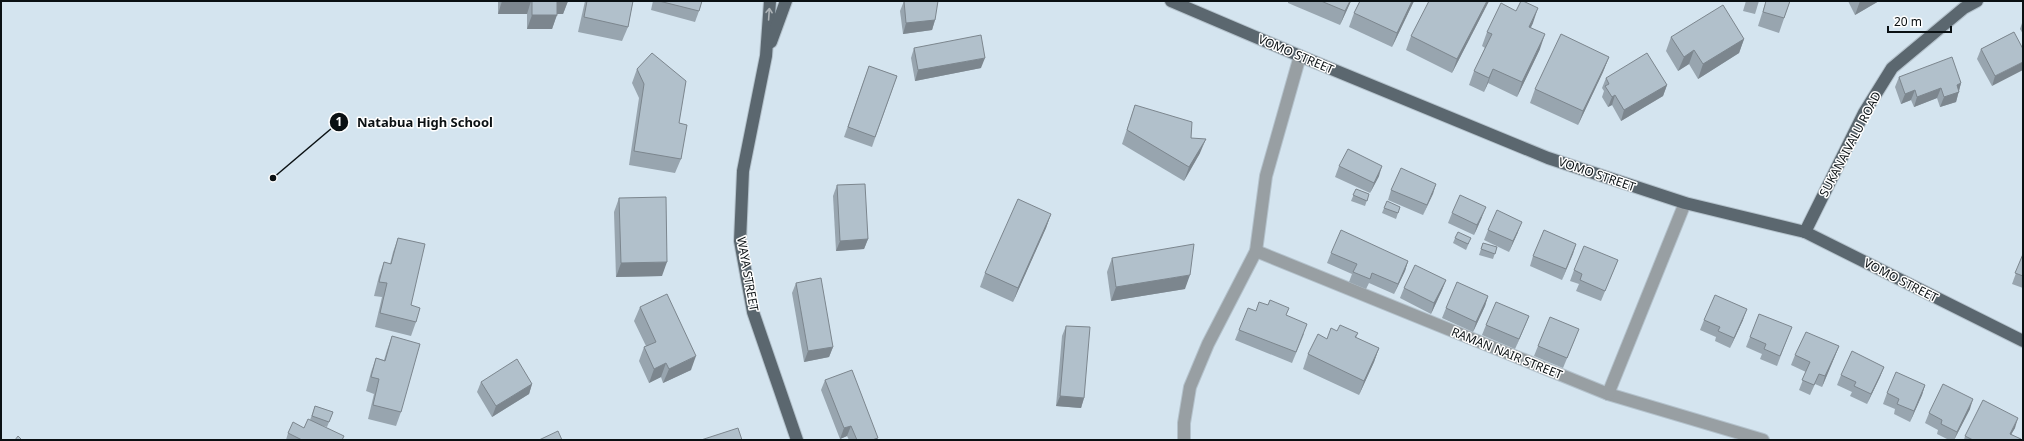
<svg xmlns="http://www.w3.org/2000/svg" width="2024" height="441" font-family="'Noto Sans',sans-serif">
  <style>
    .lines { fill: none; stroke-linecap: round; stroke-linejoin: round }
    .minor-casing { stroke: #b4c2cc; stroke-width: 14 }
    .major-casing { stroke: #b4c2cc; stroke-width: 14 }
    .minor { stroke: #989fa3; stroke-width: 12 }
    .major { stroke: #5b676f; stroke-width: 12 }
    .wall { fill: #98a5af }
    .shaded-wall { fill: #7c868e }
    .building { fill: #b1c0cb; stroke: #7c868e }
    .oneway { stroke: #adb3b7 }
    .labels { text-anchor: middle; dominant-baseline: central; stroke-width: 3; stroke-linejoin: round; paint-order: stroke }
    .street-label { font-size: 12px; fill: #0a1013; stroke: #fff }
    .leader { fill: none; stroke: #0a1013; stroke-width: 1.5 }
    .callout-dot { fill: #0a1013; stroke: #fff; stroke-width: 1.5 }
    .mark-label { font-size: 12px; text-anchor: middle; font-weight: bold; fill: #fff }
    .callout-label { font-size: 13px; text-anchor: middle; font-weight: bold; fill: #0a1013; stroke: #fff; stroke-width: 3; stroke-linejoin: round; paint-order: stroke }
  </style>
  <rect width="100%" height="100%" fill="#d4e4ef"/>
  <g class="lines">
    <defs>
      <g id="minor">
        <polyline points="1256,251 1608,394 1763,440"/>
        <polyline points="1608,394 1685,203"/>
        <polyline points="1184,440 1184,423 1190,387 1208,344 1256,251 1266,176 1300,56"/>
      </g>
      <g id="major">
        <polyline points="770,1 766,56 743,171 740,241 753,312 797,440"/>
        <polyline points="1171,1 1300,56 1548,158 1685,203 1805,232 2023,341"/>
        <polyline points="771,42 786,1"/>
        <polyline points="1805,232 1864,113 1892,68 1964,8 1977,1"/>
      </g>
    </defs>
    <use href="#minor" class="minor-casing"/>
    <use href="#major" class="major-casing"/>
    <use href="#minor" class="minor"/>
    <use href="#major" class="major"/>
  </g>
  <g class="wall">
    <polygon points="498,1 568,1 563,14 557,14 552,29 527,29 527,14 498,14"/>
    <polygon points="585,1 633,1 628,27 622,41 578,32"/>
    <polygon points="653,1 702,1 699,11 695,22 651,10"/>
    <polygon points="904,1 935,20 932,30 903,34 900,11"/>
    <polygon points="1288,1 1351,1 1340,25 1288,3"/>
    <polygon points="1360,1 1414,1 1392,47 1349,27 1354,13"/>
    <polygon points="1489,1 1452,73 1406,50 1411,36"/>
    <polygon points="1746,1 1759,1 1755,14 1743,11"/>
    <polygon points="1766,1 1790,1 1779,33 1758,26"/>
    <polygon points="1848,1 1879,1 1855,15"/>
    <polygon points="2023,20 2023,34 2020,29"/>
    <polygon points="1533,23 1531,27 1540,49 1517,97 1488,83 1484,92 1469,85 1474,71 1485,48 1482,46 1487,32"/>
    <polygon points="2014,32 1992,86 1977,59 1981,49"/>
    <polygon points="1671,37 1744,39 1739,53 1698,79 1689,64 1678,71 1666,51"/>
    <polygon points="914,48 981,68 915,81 911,58"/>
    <polygon points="1609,57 1603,72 1578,125 1530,103 1535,89"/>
    <polygon points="869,66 897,76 872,147 844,137"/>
    <polygon points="637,69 679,123 681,159 675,173 629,165 639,98 632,83"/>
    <polygon points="1899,77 1961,83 1956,102 1940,107 1937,98 1914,107 1911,100 1901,104 1895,87"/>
    <polygon points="1606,78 1667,85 1663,96 1621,121 1612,105 1608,107 1602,97 1604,91 1602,88"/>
    <polygon points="1135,105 1191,138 1200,153 1184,181 1122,144"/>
    <polygon points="1339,166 1379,176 1370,193 1335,177"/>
    <polygon points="1436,184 1423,215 1388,200 1391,190"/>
    <polygon points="837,185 868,239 864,249 836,251 833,196"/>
    <polygon points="1356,189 1369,194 1365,206 1351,201"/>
    <polygon points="619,198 662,276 616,277 614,212"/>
    <polygon points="1400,207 1396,219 1382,213 1384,208"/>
    <polygon points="1452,213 1482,217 1474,235 1448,223"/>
    <polygon points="1051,214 1046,228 1013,302 980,287 985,273"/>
    <polygon points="1488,230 1518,232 1509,252 1484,240"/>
    <polygon points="398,238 411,305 416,322 411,336 375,327 382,297 374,296 379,276 384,262 390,264 393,252"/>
    <polygon points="1455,238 1469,243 1466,250 1453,243"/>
    <polygon points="1483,243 1497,247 1493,259 1479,255"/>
    <polygon points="1576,244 1562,280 1530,266 1533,256"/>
    <polygon points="1331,253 1408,261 1405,271 1394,294 1369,283 1366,289 1349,282 1352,274 1327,263"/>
    <polygon points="2023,254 2023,288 2012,284"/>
    <polygon points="1112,258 1185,289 1111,301 1107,272"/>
    <polygon points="1618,260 1601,301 1576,291 1579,284 1570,281 1574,270"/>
    <polygon points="1446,280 1442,290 1431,314 1400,298 1404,288"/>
    <polygon points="796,283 833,347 829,357 804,362 792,293"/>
    <polygon points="1488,296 1485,306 1473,332 1442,318 1446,308"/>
    <polygon points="640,307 691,370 663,383 661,377 649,383 639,361 644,347 646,346 634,321"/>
    <polygon points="1759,314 1788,337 1777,366 1760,359 1762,354 1746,347"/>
    <polygon points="1286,315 1304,334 1292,363 1235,340 1239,330"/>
    <polygon points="1529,316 1515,349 1482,335 1486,325"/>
    <polygon points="1704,320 1743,320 1730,348 1715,341 1716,337 1700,330"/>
    <polygon points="1066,326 1084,398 1081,408 1056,406 1062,336"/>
    <polygon points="1337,331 1358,333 1356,338 1379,348 1374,362 1359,395 1303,369 1308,354 1327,339"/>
    <polygon points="392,336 401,412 396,426 368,419 374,394 366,391 371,372 376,358 384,360 387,350"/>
    <polygon points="1575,339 1563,368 1534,356 1538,346"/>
    <polygon points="1839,346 1835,356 1822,387 1815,384 1810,395 1799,390 1806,372 1791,365 1795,355"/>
    <polygon points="1884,367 1880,377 1867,404 1850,396 1852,392 1837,385 1841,375"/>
    <polygon points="825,380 878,440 849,440 847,436 840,439 821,390"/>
    <polygon points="481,382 532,384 529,394 492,417 477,392"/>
    <polygon points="1925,385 1922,395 1910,422 1894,414 1895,409 1883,404 1887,393"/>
    <polygon points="315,406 333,412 327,427 320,425 342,440 286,440 288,433 304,428 310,420"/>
    <polygon points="1970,409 1954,440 1949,440 1937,434 1938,430 1925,423 1929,413"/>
    <polygon points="2015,428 2011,434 2020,440 1964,440 1965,436"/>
  </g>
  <g class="shaded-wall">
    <polygon points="502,1 531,1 527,14 498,14"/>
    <polygon points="557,1 568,1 563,14 552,14"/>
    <polygon points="1350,1 1351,1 1340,25 1345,11"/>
    <polygon points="1412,1 1414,1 1392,47 1397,33"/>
    <polygon points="1487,1 1489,1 1452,73 1457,59"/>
    <polygon points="1860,1 1879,1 1855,15"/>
    <polygon points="1538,8 1533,23 1524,41 1529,27"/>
    <polygon points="532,15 557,15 552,29 527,29"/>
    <polygon points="935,20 932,30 903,34 906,23"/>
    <polygon points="1545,34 1540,49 1517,97 1522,82"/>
    <polygon points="1744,39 1739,53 1698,79 1703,64"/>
    <polygon points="1694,50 1689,64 1678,71 1684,57"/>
    <polygon points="1609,57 1603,72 1578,125 1583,111"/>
    <polygon points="985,58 981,68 915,81 918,70"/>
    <polygon points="2023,62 2023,70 1992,86 1995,76"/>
    <polygon points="1493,69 1488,83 1484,92 1489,78"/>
    <polygon points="1961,83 1956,102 1940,107 1944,97 1957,85"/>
    <polygon points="1667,85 1663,96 1621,121 1624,110"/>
    <polygon points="1941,88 1937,98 1914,107 1917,97"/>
    <polygon points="1915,90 1911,100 1901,104 1905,94"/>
    <polygon points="1615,95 1612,105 1608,107 1612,97"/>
    <polygon points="1206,139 1200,153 1184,181 1189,167"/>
    <polygon points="1382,166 1379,176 1370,193 1374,183"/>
    <polygon points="1436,184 1433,194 1423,215 1427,205"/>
    <polygon points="1486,207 1482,217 1474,235 1477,225"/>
    <polygon points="1051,214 1046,228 1013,302 1018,288"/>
    <polygon points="1522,222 1518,232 1509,252 1513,241"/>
    <polygon points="868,239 864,249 836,251 840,241"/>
    <polygon points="1576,244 1573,254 1562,280 1566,269"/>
    <polygon points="1408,261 1405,271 1394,294 1398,284"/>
    <polygon points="667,262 662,276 616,277 621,263"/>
    <polygon points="1190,275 1185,289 1111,301 1116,287"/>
    <polygon points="1446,280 1442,290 1431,314 1434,303"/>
    <polygon points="1488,296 1485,306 1473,332 1476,322"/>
    <polygon points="1747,309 1743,320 1730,348 1734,338"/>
    <polygon points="1529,316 1525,326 1515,349 1519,339"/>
    <polygon points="1839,346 1835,356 1822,387 1825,376"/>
    <polygon points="833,347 829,357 804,362 808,351"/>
    <polygon points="1379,348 1374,362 1359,395 1364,381"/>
    <polygon points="696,356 691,370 663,383 669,369"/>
    <polygon points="666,363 661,377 649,383 654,369"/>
    <polygon points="1884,367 1880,377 1867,404 1871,394"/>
    <polygon points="532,384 529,394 492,417 496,406"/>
    <polygon points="1925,385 1922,395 1910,422 1914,411"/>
    <polygon points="1060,396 1084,398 1081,408 1056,406"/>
    <polygon points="1973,399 1970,409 1954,440 1957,432"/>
    <polygon points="2018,418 2015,428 2008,440 2010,434"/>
    <polygon points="851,426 847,436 840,439 844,428"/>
  </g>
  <g class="building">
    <rect x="532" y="1" width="25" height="14"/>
    <polygon points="587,1 633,1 628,27 584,17"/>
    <polygon points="659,1 702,1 699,11"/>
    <polygon points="904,1 938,1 935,20 906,23"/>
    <polygon points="1321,1 1350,1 1345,11"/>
    <polygon points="1360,1 1412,1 1397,33 1354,13"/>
    <polygon points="1429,1 1487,1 1457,59 1411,36"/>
    <polygon points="1521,1 1523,1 1538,8 1529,27 1545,34 1522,82 1493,69 1489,78 1474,71 1492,34 1487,32 1501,3 1516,11"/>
    <polygon points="1766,1 1790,1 1784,18 1763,12"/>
    <polygon points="1723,5 1744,39 1703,64 1694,50 1684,57 1671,37"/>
    <polygon points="2014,32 2023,49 2023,62 1995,76 1981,49"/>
    <polygon points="1561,34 1609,57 1583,111 1535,89"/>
    <polygon points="981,35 985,58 918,70 914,48"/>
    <polygon points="652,53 686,81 679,123 687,125 681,159 634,151 644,84 637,69"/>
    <polygon points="1647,53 1667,85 1624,110 1615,95 1612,97 1605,86 1609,84 1606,78"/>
    <polygon points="1952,57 1961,83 1957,85 1959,92 1944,97 1941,88 1917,97 1915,90 1905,94 1899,77"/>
    <polygon points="869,66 897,76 875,137 848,127"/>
    <polygon points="1135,105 1192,122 1191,138 1206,139 1189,167 1127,130"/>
    <polygon points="1348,149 1382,166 1374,183 1339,166"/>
    <polygon points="1401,168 1436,184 1427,205 1391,190"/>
    <polygon points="865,184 868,239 840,241 837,185"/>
    <polygon points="1356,189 1369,194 1367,201 1353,195"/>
    <polygon points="1460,195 1486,207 1477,225 1452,213"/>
    <polygon points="666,197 667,262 621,263 619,198"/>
    <polygon points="1018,199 1051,214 1018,288 985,273"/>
    <polygon points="1387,201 1400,207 1398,213 1384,208"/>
    <polygon points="1497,210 1522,222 1513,241 1488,230"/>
    <polygon points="1341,230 1408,261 1398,284 1372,273 1370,279 1353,272 1357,264 1331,253"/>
    <polygon points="1544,230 1576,244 1566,269 1533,256"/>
    <polygon points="1458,232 1471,238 1468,244 1455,238"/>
    <polygon points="398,238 425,244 411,305 420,308 416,322 380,313 387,283 379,282 384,262 391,264"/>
    <polygon points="1483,243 1497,247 1495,254 1481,249"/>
    <polygon points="1194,244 1190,275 1116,287 1112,258"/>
    <polygon points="1584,246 1618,260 1605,291 1580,280 1582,274 1574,270"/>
    <polygon points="2023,254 2023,276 2015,273"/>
    <polygon points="1415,265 1446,280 1434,303 1404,288"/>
    <polygon points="821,278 833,347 808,351 796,283"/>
    <polygon points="1457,282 1488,296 1476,322 1446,308"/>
    <polygon points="667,294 696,356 669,369 666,363 654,369 644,347 656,342 640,307"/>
    <polygon points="1715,295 1747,309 1734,338 1718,331 1720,327 1704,320"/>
    <polygon points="1270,300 1289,308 1286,315 1307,324 1296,352 1239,330 1248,308 1256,311 1259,302 1268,305"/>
    <polygon points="1496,302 1529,316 1519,339 1486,325"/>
    <polygon points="1759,314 1792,327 1780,356 1764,349 1766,344 1750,337"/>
    <polygon points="1550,317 1579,329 1567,358 1538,346"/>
    <polygon points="1340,325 1358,333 1355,337 1379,348 1364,381 1308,354 1318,334 1327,339 1331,328 1337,331"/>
    <polygon points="1066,326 1090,327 1084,398 1060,396"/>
    <polygon points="1806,332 1839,346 1825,376 1819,374 1814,385 1802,380 1810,362 1795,355"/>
    <polygon points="392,336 420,344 401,412 373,405 379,379 371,377 376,358 385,361"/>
    <polygon points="1852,351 1884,367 1871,394 1854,386 1856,382 1841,375"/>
    <polygon points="517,359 532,384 496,406 481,382"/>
    <polygon points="852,370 878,438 872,440 857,440 851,426 844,428 825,380"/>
    <polygon points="1896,372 1925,385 1914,411 1897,404 1899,399 1887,393"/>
    <polygon points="1943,384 1973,399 1957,432 1941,424 1942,420 1929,413"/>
    <polygon points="1983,400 2018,418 2010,434 2021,439 2020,440 1973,440 1965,436"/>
    <polygon points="315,406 333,412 329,422 312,416"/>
    <polygon points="308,419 344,436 342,440 302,440 288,433 293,422 304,428"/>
    <polygon points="738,428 742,440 701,440"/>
    <polygon points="558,431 562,440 539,440"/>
    <polygon points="18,436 22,440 15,440"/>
  </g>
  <defs><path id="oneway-shaft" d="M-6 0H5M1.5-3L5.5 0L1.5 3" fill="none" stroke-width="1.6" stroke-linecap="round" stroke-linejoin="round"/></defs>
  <use class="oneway" href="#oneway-shaft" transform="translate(769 14) rotate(-86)"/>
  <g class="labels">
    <g class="street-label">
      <text transform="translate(1296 54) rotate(23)">VOMO STREET</text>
      <text transform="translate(1850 144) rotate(-62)">SUKANAIVALU ROAD</text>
      <text transform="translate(1597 174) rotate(19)">VOMO STREET</text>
      <text transform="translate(748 274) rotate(80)">WAYA STREET</text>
      <text transform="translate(1901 280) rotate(27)">VOMO STREET</text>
      <text transform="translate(1507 353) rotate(22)">RAMAN NAIR STREET</text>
    </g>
  </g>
  <path class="leader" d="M273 178L339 122"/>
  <g class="callout-dot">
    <circle cx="273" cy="178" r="4"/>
    <circle cx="339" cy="122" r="10"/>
  </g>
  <g class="mark-label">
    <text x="339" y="126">1</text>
  </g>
  <g class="callout-label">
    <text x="425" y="127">Natabua High School</text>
  </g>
  <rect width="2024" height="441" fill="none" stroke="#0a1013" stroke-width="4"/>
  <path d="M1888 26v6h63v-6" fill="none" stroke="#0a1013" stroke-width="2"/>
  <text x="1894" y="26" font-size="12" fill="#0a1013" stroke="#ffffff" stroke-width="3" paint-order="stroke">20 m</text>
</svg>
